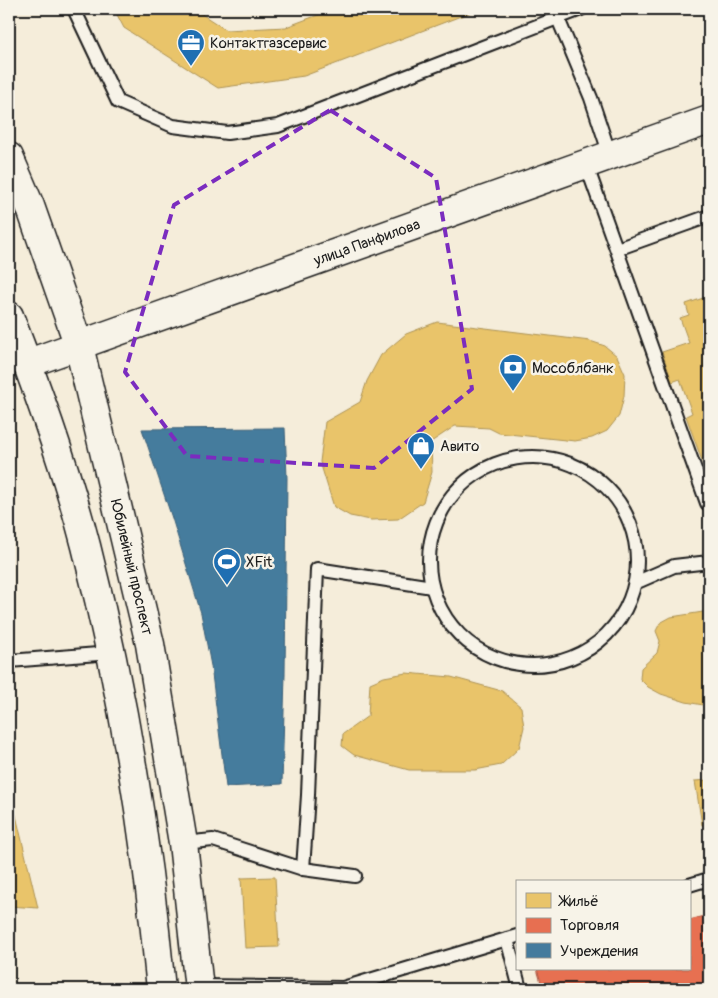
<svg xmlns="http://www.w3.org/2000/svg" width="718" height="998" font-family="Pangolin,sans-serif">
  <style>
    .homes { fill: #e9c46a; stroke: #ac9253 }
    .shops { fill: #e76f51; stroke: #aa5641 }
    .public { fill: #457b9d; stroke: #395e76 }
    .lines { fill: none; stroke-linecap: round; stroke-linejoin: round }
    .lane-casing { stroke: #1c1c1c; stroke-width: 16 }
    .secondary-casing { stroke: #1c1c1c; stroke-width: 31 }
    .lane { stroke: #f7f3e8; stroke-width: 12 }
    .secondary { stroke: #f7f3e8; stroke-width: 28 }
    .marked { fill: none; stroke: #7b2cbf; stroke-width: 4; stroke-dasharray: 10 6; stroke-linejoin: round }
    .labels { text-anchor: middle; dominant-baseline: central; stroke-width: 5; stroke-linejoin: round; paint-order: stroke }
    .poi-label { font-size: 15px; fill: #1c1c1c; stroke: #f7f3e8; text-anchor: start }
    .street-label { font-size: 15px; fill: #1c1c1c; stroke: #f7f3e8 }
  </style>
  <rect width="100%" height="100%" fill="#f5edda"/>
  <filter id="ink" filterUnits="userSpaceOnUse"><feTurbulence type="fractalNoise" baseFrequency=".02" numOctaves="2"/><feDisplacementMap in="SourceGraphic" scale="10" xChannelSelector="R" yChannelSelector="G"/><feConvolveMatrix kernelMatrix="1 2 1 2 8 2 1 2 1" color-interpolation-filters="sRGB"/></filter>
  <g filter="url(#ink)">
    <g class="homes">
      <polygon points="114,9 194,9 226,30 286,27 334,9 473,9 474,11 304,76 218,88 124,28"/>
      <polygon points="709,275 709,467 705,469 686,416 692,413 680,379 672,382 662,352 689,343 680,318 689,315 686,304 709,296 703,277"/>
      <polygon points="437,322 590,341 605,346 617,356 625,374 624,396 619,416 607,431 592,438 575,441 499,433 489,428 455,426 431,442 432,472 423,502 398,519 371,520 350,516 334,507 320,462 325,422 360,402 367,381 381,355 406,334"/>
      <polygon points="703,612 709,612 709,706 686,702 661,694 648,687 640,679 641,668 657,653 660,641 656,631 660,623 671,617"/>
      <polygon points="406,673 451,677 502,691 521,707 524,727 519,748 501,765 475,770 409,770 354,755 342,746 343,734 368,716 370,683 384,677"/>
      <polygon points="709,780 709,825 702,825 695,781"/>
      <polygon points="9,803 13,803 38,908 9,906"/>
      <polygon points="275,877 279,947 245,948 241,878"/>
    </g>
    <polygon class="shops" points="709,915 709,989 543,989 537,969 689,969 689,920"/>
    <polygon class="public" points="285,428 287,478 285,674 282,784 226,787 211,666 201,613 172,518 142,429"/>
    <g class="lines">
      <defs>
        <g id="lane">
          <polyline points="74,9 118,102 173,126 227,133 278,126 581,9"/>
          <polyline points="554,9 591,98 610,155"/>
          <polyline points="586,164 707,503 709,503"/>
          <polyline points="617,249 709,216"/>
          <circle cx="533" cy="561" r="104"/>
          <polyline points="635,583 674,566 709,562"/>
          <polyline points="9,661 111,653"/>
          <polyline points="183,843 213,840 303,869 355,876"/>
          <polyline points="303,869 308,795 317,569 432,587"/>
          <polyline points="689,885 709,879"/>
          <polyline points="507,939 520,989"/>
          <polyline points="199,986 343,988 517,936"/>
        </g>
        <g id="secondary">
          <path id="s1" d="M9 157 30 206 79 346 150 644 183 843 199 989"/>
          <path d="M9 316C38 390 66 469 86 546 123 691 147 840 161 989"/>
          <path id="s2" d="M26 364 709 120"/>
        </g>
      </defs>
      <use href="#lane" class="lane-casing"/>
      <use href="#secondary" class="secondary-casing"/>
      <use href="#lane" class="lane"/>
      <use href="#secondary" class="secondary"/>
    </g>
  </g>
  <path class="marked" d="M330 110 436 178 472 389 374 468 187 456 125 372 174 205Z"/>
  <defs>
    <symbol id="office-pin" viewBox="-11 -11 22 30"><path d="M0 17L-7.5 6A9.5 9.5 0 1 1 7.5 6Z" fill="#1f6fb2" stroke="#f7f3e8"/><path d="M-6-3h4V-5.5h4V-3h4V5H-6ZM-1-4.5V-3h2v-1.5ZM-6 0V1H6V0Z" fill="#fff"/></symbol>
    <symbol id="bank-pin" viewBox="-11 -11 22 30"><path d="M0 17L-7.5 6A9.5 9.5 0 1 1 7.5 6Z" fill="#1f6fb2" stroke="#f7f3e8"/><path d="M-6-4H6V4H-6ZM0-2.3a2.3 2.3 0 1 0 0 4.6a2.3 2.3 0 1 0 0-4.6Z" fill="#fff"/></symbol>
    <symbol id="shop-pin" viewBox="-11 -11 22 30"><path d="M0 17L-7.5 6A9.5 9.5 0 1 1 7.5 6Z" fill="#1f6fb2" stroke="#f7f3e8"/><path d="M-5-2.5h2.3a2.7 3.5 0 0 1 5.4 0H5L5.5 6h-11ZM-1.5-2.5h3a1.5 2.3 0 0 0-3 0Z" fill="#fff"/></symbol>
    <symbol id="stadium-pin" viewBox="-11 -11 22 30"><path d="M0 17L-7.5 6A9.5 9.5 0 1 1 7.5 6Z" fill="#1f6fb2" stroke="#f7f3e8"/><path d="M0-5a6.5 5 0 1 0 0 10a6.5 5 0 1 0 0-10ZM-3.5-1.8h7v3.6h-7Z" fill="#fff"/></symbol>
  </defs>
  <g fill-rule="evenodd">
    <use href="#office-pin" x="175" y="27" width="32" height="43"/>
    <use href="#bank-pin" x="497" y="352" width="32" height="43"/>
    <use href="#shop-pin" x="405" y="430" width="32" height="43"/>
    <use href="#stadium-pin" x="211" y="546" width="32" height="43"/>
  </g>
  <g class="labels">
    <g class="poi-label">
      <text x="210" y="43">Контактгазсервис</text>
      <text x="532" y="368">Мособлбанк</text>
      <text x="440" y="446">Авито</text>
      <text x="246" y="562">XFit</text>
    </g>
    <g class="street-label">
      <text stroke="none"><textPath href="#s2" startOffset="362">улица Панфилова</textPath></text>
      <text stroke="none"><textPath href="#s1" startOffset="429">Юбилейный проспект</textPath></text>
    </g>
  </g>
  <rect width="718" height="998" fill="none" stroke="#f7f3e8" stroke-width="30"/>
  <rect x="15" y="15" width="688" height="968" fill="none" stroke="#1c1c1c" stroke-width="2" filter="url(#ink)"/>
  <rect x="516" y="880" width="175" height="90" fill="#f7f3e8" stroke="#9f9d96"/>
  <rect x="526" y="893" width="25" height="15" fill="#e9c46a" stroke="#9f9d96"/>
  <text x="560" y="906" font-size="15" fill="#1c1c1c">Жильё</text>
  <rect x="526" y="918" width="25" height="15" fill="#e76f51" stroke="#9f9d96"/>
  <text x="560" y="930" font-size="15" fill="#1c1c1c">Торговля</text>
  <rect x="526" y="943" width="25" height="15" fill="#457b9d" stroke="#9f9d96"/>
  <text x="560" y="956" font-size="15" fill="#1c1c1c">Учреждения</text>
</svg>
